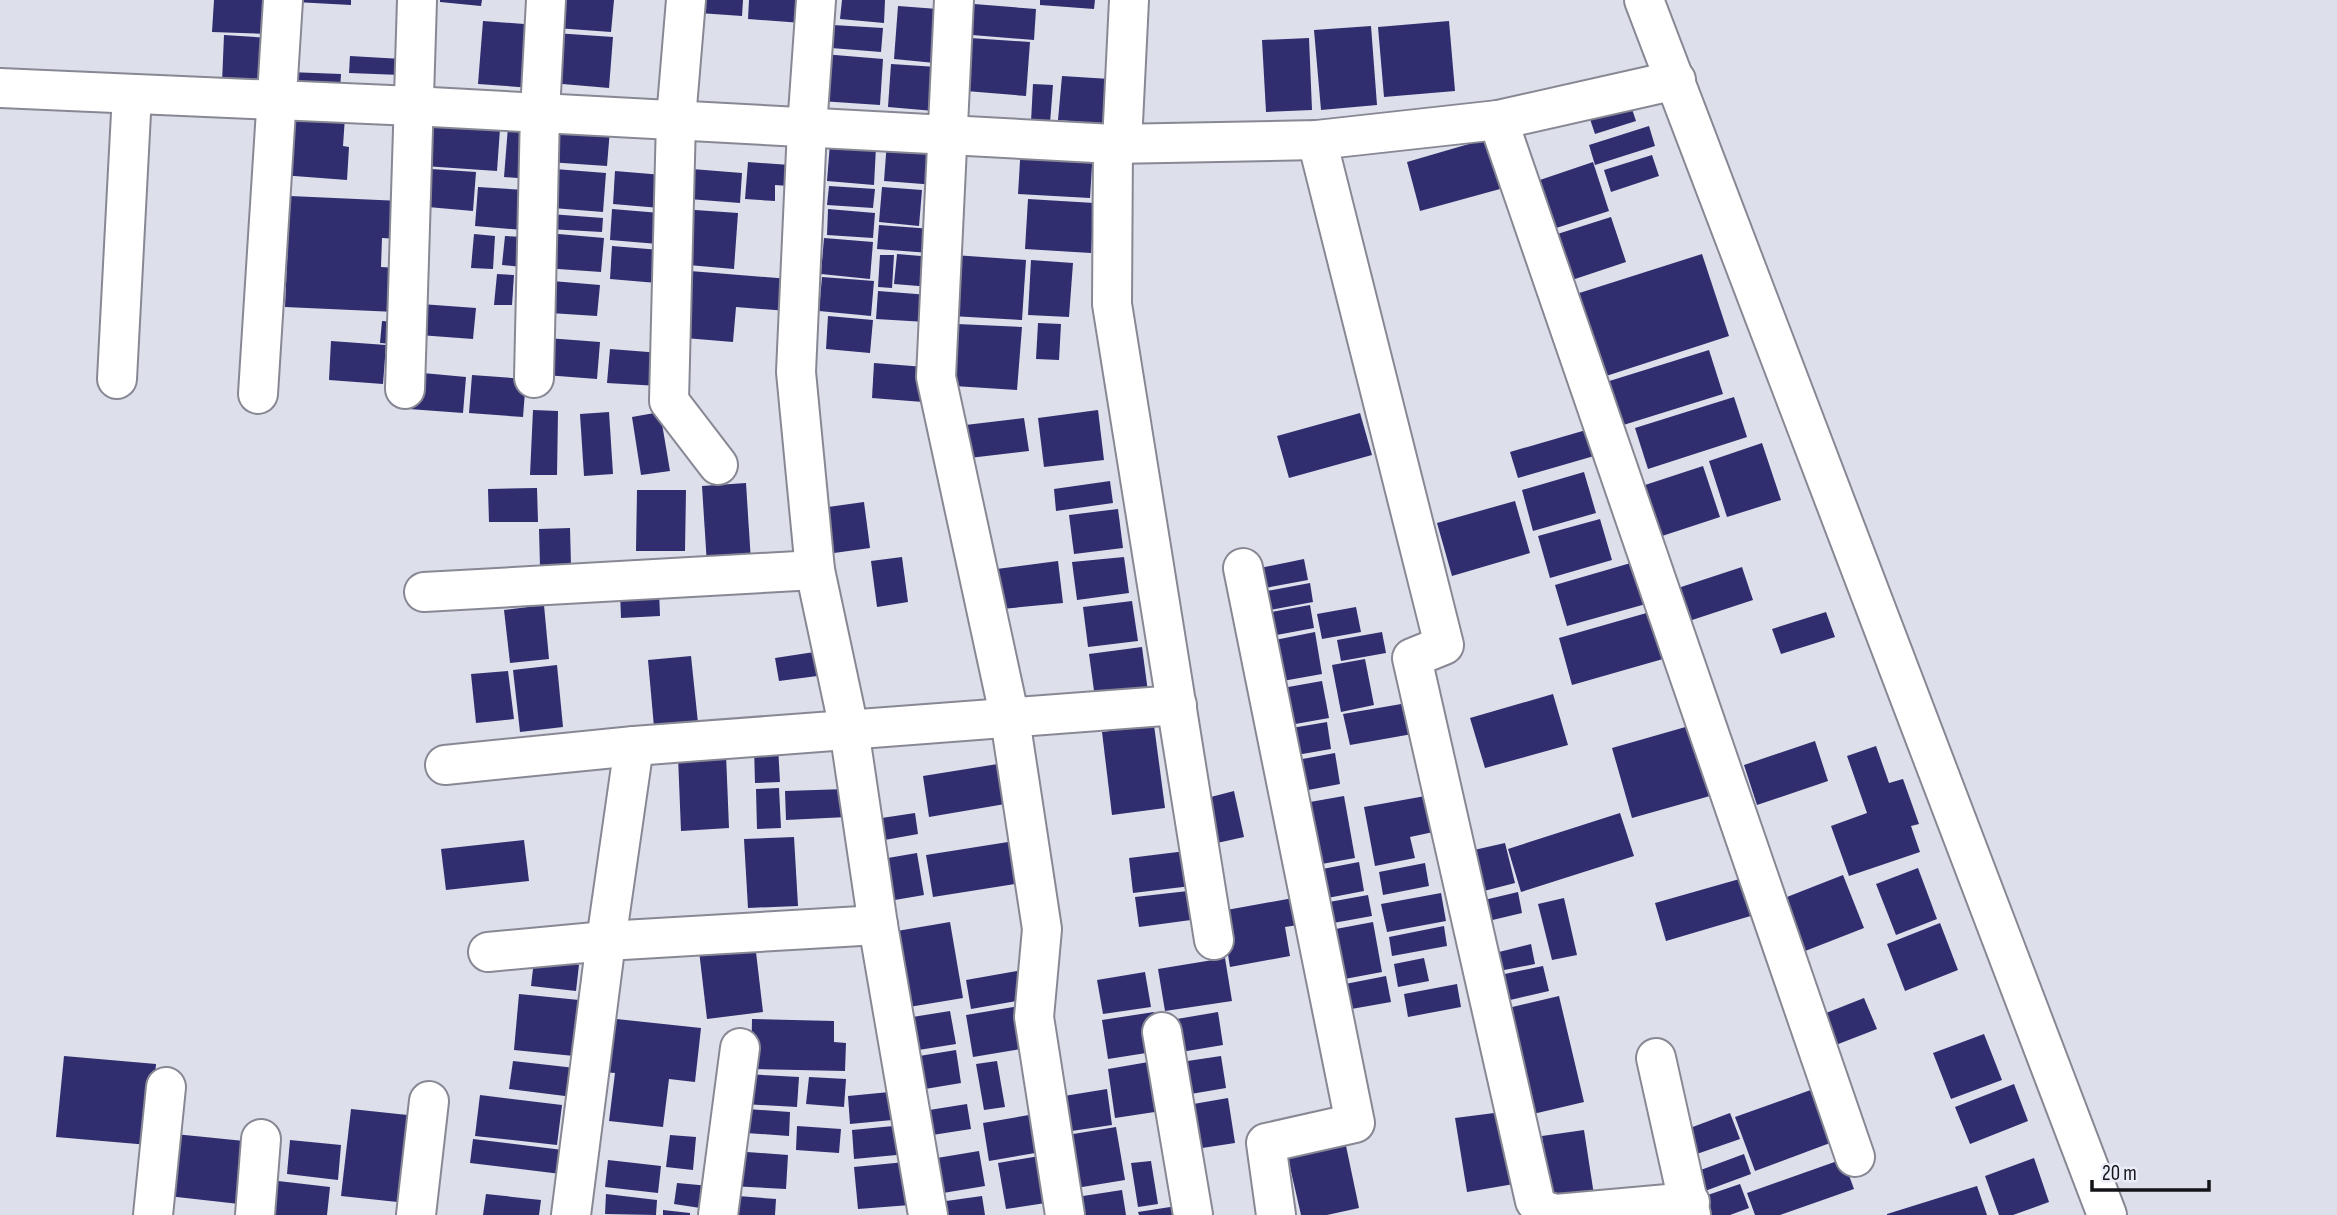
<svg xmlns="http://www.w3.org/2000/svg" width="2337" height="1215" font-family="'Sofia Sans Condensed',sans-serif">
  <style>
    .building { fill: #302e6f }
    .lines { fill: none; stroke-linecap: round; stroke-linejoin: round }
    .minor-casing { stroke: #878893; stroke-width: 42 }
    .minor { stroke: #fff; stroke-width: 38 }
  </style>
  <rect width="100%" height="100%" fill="#dddfeb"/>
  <g class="building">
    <polygon points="214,0 272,0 270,34 212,32"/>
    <polygon points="295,0 351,0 351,5 295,2"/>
    <polygon points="440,0 482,0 481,6 440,2"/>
    <polygon points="558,0 614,0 611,32 556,28"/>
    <polygon points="700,0 743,0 742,16 699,13"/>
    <polygon points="749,0 804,0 802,23 748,19"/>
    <polygon points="842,0 885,0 884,23 840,19"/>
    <polygon points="1040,0 1095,0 1094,9 1040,5"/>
    <polygon points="974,4 1036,9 1034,40 972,35"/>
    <polygon points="898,6 938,9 935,63 894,59"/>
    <polygon points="483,21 537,25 532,88 478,84"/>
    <polygon points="1449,21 1455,91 1384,97 1378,27"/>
    <polygon points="833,25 883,28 881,52 831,48"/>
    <polygon points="1371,26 1377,105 1321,110 1314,30"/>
    <polygon points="555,33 613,37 609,88 551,83"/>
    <polygon points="224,35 271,38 268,85 222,83"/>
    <polygon points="970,38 1030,42 1026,96 966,91"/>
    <polygon points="1309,38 1312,110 1266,112 1262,40"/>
    <polygon points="823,54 883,59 880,105 820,101"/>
    <polygon points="350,56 402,59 401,75 349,73"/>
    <polygon points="891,64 937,67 934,111 888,107"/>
    <polygon points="289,72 341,74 340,90 288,88"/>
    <polygon points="1062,76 1110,79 1107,124 1058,120"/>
    <polygon points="1033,84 1053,85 1050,123 1031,122"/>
    <polygon points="1627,94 1636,121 1595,134 1586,107"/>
    <polygon points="286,113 345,117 343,146 349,147 347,180 281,175"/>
    <polygon points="428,124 500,129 497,171 424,166"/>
    <polygon points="550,125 610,129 607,166 548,162"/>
    <polygon points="1649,126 1655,146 1595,165 1589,145"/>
    <polygon points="508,127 534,129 530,179 504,177"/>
    <polygon points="1486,139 1500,189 1420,211 1407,162"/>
    <polygon points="887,141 940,145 936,185 884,181"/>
    <polygon points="830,143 876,147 874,185 827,181"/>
    <polygon points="1021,145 1093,150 1090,198 1018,194"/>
    <polygon points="1652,155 1659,176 1611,192 1604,170"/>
    <polygon points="748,162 790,165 789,186 775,185 775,201 745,199"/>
    <polygon points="1593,162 1609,211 1550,230 1534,182"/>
    <polygon points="431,169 476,172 473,211 428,207"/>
    <polygon points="555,169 606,173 603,212 553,208"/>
    <polygon points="692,169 742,173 740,203 689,199"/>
    <polygon points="615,171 663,175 660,208 613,204"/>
    <polygon points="829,186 875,189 873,208 827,205"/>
    <polygon points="478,187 526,190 523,230 475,226"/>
    <polygon points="882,187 922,190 919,226 879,222"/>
    <polygon points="290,196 401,201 399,239 382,238 381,267 398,268 396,312 285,307"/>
    <polygon points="1028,199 1094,203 1091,253 1025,249"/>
    <polygon points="612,209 660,213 658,244 610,240"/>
    <polygon points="681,209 738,213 734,269 677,264"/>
    <polygon points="828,209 875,213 873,238 827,235"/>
    <polygon points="550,214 603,218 602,232 548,229"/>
    <polygon points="1611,217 1626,262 1563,283 1548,237"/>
    <polygon points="879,225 932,229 930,253 877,249"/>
    <polygon points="547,233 604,238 601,272 544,268"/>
    <polygon points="474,234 495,236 493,269 471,268"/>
    <polygon points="505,236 525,237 522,267 502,265"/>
    <polygon points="824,238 873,242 870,279 821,274"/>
    <polygon points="612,246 660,250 657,283 610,279"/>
    <polygon points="897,254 933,257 931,287 894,284"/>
    <polygon points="1702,254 1729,336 1600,378 1573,295"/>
    <polygon points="880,255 894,255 892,288 878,287"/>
    <polygon points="954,255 1026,260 1022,320 951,316"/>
    <polygon points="1031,260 1073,263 1069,317 1028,315"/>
    <polygon points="690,271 790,279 788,311 736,307 733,342 685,338"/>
    <polygon points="497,274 514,275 512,305 494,305"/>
    <polygon points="822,277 874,281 871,316 819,311"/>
    <polygon points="552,281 600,285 597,316 550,313"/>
    <polygon points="878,291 929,295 926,322 876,319"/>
    <polygon points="421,304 476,308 473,339 419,335"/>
    <polygon points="828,316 873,320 870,353 826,349"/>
    <polygon points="382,321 395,322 393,344 380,343"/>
    <polygon points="1038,323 1061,324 1059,360 1036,359"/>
    <polygon points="957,324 1022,327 1017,390 954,386"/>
    <polygon points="547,338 600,342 597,379 545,375"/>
    <polygon points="331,341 386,345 383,384 329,380"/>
    <polygon points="610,349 661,353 659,386 607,383"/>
    <polygon points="1709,350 1723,394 1617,427 1603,383"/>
    <polygon points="874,363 925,367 923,402 872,398"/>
    <polygon points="412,372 466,377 463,413 409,409"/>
    <polygon points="472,375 526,379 523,417 469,413"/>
    <polygon points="1734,397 1747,437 1648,469 1635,428"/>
    <polygon points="533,410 558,411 557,475 530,475"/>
    <polygon points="1098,410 1104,460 1044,467 1038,418"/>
    <polygon points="609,412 613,474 584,476 580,414"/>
    <polygon points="660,412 670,471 641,475 632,417"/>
    <polygon points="1360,413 1372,455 1289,478 1277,436"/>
    <polygon points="1024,418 1029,451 961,459 957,426"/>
    <polygon points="1593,428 1601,454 1518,478 1510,452"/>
    <polygon points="1762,443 1781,500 1727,517 1709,461"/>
    <polygon points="1703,466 1720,517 1659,537 1642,486"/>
    <polygon points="1584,472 1596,513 1533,531 1522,490"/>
    <polygon points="1110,481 1113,503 1056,511 1054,489"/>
    <polygon points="746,483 751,562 707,565 702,486"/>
    <polygon points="537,488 538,522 489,522 488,489"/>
    <polygon points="637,490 686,490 685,551 636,551"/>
    <polygon points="1515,501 1530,553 1452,576 1437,523"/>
    <polygon points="864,502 870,548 834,553 828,507"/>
    <polygon points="1118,509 1123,548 1074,554 1069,515"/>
    <polygon points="1600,519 1612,560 1550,578 1538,536"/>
    <polygon points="570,528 571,566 540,567 539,529"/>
    <polygon points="902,557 908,602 877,607 871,561"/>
    <polygon points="1124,557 1129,593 1077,600 1072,562"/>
    <polygon points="1304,559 1308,580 1265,588 1260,568"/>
    <polygon points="1641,560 1653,602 1567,626 1555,585"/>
    <polygon points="1058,561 1063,603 991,610 981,571"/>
    <polygon points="1742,567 1753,600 1689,621 1678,588"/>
    <polygon points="1310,583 1313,602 1259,612 1256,593"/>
    <polygon points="659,590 660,616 621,618 620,591"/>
    <polygon points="1132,601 1138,641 1088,647 1083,607"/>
    <polygon points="544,605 549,659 510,663 504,610"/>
    <polygon points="1310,605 1314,628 1266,637 1261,614"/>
    <polygon points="1356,607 1361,632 1322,639 1317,614"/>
    <polygon points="1657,610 1670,657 1572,685 1559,638"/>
    <polygon points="1826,612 1835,637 1781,654 1772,629"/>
    <polygon points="1315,632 1322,674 1277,682 1270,641"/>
    <polygon points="1382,632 1386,653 1341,661 1337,640"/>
    <polygon points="1142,647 1148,692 1095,698 1089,654"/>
    <polygon points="821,651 825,675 779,681 775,658"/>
    <polygon points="691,656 698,723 654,727 648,660"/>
    <polygon points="1365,659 1374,705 1341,712 1332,665"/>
    <polygon points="557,665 563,727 520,732 513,670"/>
    <polygon points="508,671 514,719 476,723 471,674"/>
    <polygon points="1322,681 1329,718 1284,726 1277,689"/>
    <polygon points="1553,694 1568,745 1485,768 1470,718"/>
    <polygon points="1413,702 1418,733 1350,745 1343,714"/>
    <polygon points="1327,722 1331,749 1291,756 1286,729"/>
    <polygon points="1696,724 1717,794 1632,818 1612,748"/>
    <polygon points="1154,725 1165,808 1112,815 1102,732"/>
    <polygon points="1815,741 1828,781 1757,805 1744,765"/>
    <polygon points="778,746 780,782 755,783 754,747"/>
    <polygon points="1876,746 1889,783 1903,779 1919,824 1911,826 1920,852 1849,876 1831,826 1867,813 1847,756"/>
    <polygon points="1335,753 1340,784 1303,791 1297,760"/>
    <polygon points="726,754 729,828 681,831 678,756"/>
    <polygon points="1004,763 1011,803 929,817 923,776"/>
    <polygon points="779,788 781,828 757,829 756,789"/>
    <polygon points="846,789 847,817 786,820 785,791"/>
    <polygon points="1234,791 1244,837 1217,843 1207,798"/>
    <polygon points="1431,795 1438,831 1410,837 1415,858 1375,866 1364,807"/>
    <polygon points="1344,796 1355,858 1305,867 1293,805"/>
    <polygon points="915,813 918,834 879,841 875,819"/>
    <polygon points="1620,813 1634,856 1521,892 1508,849"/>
    <polygon points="794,837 798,906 748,908 744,839"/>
    <polygon points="524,840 529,881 446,890 441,849"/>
    <polygon points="1008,842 1015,884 933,897 926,855"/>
    <polygon points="1505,843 1515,883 1484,891 1474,850"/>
    <polygon points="1186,851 1191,886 1133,893 1129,858"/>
    <polygon points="917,853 924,895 883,902 876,860"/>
    <polygon points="1359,862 1364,891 1317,900 1312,871"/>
    <polygon points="1425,863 1429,886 1383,895 1379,872"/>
    <polygon points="1918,868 1937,919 1896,935 1876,884"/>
    <polygon points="1843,875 1864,928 1795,955 1774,902"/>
    <polygon points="1743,878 1754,915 1666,941 1655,903"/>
    <polygon points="1188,891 1191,920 1139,927 1135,897"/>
    <polygon points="1518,892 1522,913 1484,922 1480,901"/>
    <polygon points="1441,893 1446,921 1387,932 1381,904"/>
    <polygon points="1368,895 1372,916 1322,925 1318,904"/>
    <polygon points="1293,898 1298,925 1285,927 1290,956 1230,967 1221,911"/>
    <polygon points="1564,898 1577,955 1552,960 1538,904"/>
    <polygon points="950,922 963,998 903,1008 891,932"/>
    <polygon points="1373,922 1382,972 1334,981 1325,931"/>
    <polygon points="1940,923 1958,970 1905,991 1887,944"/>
    <polygon points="1444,926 1447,946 1392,956 1389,937"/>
    <polygon points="754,935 763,1012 707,1019 698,942"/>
    <polygon points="1531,944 1535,964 1499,971 1495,953"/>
    <polygon points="1225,958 1232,1001 1165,1011 1158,969"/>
    <polygon points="1424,958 1429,981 1398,987 1394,964"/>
    <polygon points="534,960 579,965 576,991 531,986"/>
    <polygon points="1543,966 1549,991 1506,1001 1500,975"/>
    <polygon points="1017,971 1022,1000 971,1009 966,980"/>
    <polygon points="1145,972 1151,1007 1103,1014 1097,980"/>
    <polygon points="1386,976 1391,1002 1340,1011 1335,986"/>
    <polygon points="1457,984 1461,1007 1408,1017 1404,994"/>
    <polygon points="519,994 589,1001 584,1057 514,1050"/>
    <polygon points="1559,996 1584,1102 1533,1114 1508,1008"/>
    <polygon points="1864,998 1877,1029 1828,1048 1816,1017"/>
    <polygon points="1026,1005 1033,1047 973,1057 966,1015"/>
    <polygon points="950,1011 956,1044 906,1052 900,1019"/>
    <polygon points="1154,1012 1159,1051 1108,1059 1102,1020"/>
    <polygon points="1218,1012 1223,1045 1175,1053 1171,1020"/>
    <polygon points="607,1018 701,1028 695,1082 669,1079 663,1127 609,1121 615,1073 602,1072"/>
    <polygon points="752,1019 834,1021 834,1042 846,1043 845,1071 751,1069"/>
    <polygon points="1984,1034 2002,1080 1951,1099 1933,1053"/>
    <polygon points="956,1050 961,1083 913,1091 907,1058"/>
    <polygon points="64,1056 156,1064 149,1145 56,1137"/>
    <polygon points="1221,1056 1226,1088 1179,1096 1174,1063"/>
    <polygon points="1160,1060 1168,1110 1115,1118 1108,1069"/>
    <polygon points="513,1061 584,1069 581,1098 509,1089"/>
    <polygon points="997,1061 1005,1107 984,1110 976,1064"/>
    <polygon points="746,1074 799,1077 797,1107 744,1104"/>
    <polygon points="809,1077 846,1079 844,1107 806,1104"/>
    <polygon points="2014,1084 2028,1121 1970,1144 1955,1107"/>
    <polygon points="1819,1087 1838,1140 1755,1171 1735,1117"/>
    <polygon points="1107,1089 1112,1125 1058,1133 1052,1098"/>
    <polygon points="900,1091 903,1119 850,1124 848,1096"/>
    <polygon points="480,1095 562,1105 557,1145 475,1136"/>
    <polygon points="1228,1098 1235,1143 1189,1150 1182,1106"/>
    <polygon points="967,1104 971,1129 926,1136 923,1111"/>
    <polygon points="351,1109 417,1116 407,1203 341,1196"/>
    <polygon points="748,1109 790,1112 789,1136 746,1133"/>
    <polygon points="1046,1112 1053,1150 989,1161 983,1123"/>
    <polygon points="1502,1112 1514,1184 1467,1192 1455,1118"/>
    <polygon points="1730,1113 1740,1139 1691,1156 1682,1131"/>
    <polygon points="904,1125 907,1154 854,1159 852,1130"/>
    <polygon points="797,1126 841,1129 839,1153 796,1150"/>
    <polygon points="1116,1127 1125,1180 1070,1189 1061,1136"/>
    <polygon points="1584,1130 1594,1195 1552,1201 1542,1136"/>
    <polygon points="165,1133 254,1142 248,1205 159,1195"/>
    <polygon points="670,1135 696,1137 693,1170 666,1167"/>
    <polygon points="473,1139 571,1151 569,1175 470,1163"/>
    <polygon points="290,1140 341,1145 338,1180 287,1174"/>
    <polygon points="1345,1141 1359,1208 1327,1215 1301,1215 1287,1154"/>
    <polygon points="733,1151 788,1155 786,1189 730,1186"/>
    <polygon points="979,1151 985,1186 943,1193 937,1158"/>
    <polygon points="1051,1154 1059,1201 1006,1209 998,1163"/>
    <polygon points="1744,1154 1751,1174 1705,1191 1698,1171"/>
    <polygon points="2034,1158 2049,1202 2013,1215 1999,1215 1985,1176"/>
    <polygon points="1843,1159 1854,1189 1780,1215 1755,1215 1747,1193"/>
    <polygon points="608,1160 661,1166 658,1193 605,1187"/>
    <polygon points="1151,1161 1158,1204 1138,1207 1131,1163"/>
    <polygon points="905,1162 910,1205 858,1209 854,1167"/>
    <polygon points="278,1181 330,1187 327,1215 274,1215"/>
    <polygon points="677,1183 710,1186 707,1209 674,1204"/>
    <polygon points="1740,1184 1749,1208 1730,1215 1699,1215 1693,1200"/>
    <polygon points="1977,1186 1987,1215 1887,1215 1887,1214"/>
    <polygon points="1122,1190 1126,1215 1073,1215 1070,1198"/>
    <polygon points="486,1194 541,1200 539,1215 483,1215"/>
    <polygon points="606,1194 657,1200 656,1215 605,1214"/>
    <polygon points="725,1195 776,1199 775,1215 724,1215"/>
    <polygon points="982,1196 985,1215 941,1215 939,1202"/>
    <polygon points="1183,1205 1184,1215 1139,1215 1138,1212"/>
    <polygon points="663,1210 690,1213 690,1215 663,1215"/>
  </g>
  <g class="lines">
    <defs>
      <g id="minor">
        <polyline points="686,0 676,119 669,401 718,465"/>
        <polyline points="816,0 807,128 796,372 815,570 849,729 878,925 928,1215"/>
        <polyline points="954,0 936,377 1010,719 1042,929 1034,1017 1065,1215"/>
        <polyline points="1644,0 2107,1215"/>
        <polyline points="0,88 413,106 1113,144 1317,140 1498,120 1676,80"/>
        <polyline points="1498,120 1855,1157"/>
        <polyline points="1317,140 1444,645 1412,658 1535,1201 1542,1210 1556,1214 1690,1202"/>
        <polyline points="1122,143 1129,0"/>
        <polyline points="1113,144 1112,304 1214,940"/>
        <polyline points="534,378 540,112 546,0"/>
        <polyline points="117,379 132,94"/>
        <polyline points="405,389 417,0"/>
        <polyline points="258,394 283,0"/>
        <polyline points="1243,568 1355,1123 1266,1143 1276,1215"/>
        <polyline points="424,592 815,570"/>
        <polyline points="445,765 634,746 1177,705"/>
        <polyline points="488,952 606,941 878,925"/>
        <polyline points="1162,1032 1193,1215"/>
        <polyline points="1656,1058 1691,1215"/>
        <polyline points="153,1215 166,1087"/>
        <polyline points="255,1215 261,1139"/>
        <polyline points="416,1215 429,1101"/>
        <polyline points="571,1215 606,941 634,746"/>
        <polyline points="718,1215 740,1048"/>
      </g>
    </defs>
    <use href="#minor" class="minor-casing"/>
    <use href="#minor" class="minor"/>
  </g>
  <path d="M2092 1180v10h117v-10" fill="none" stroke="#131418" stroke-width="3.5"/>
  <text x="2102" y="1180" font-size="21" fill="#131418" stroke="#eaecf8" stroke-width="5" paint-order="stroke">20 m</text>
</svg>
